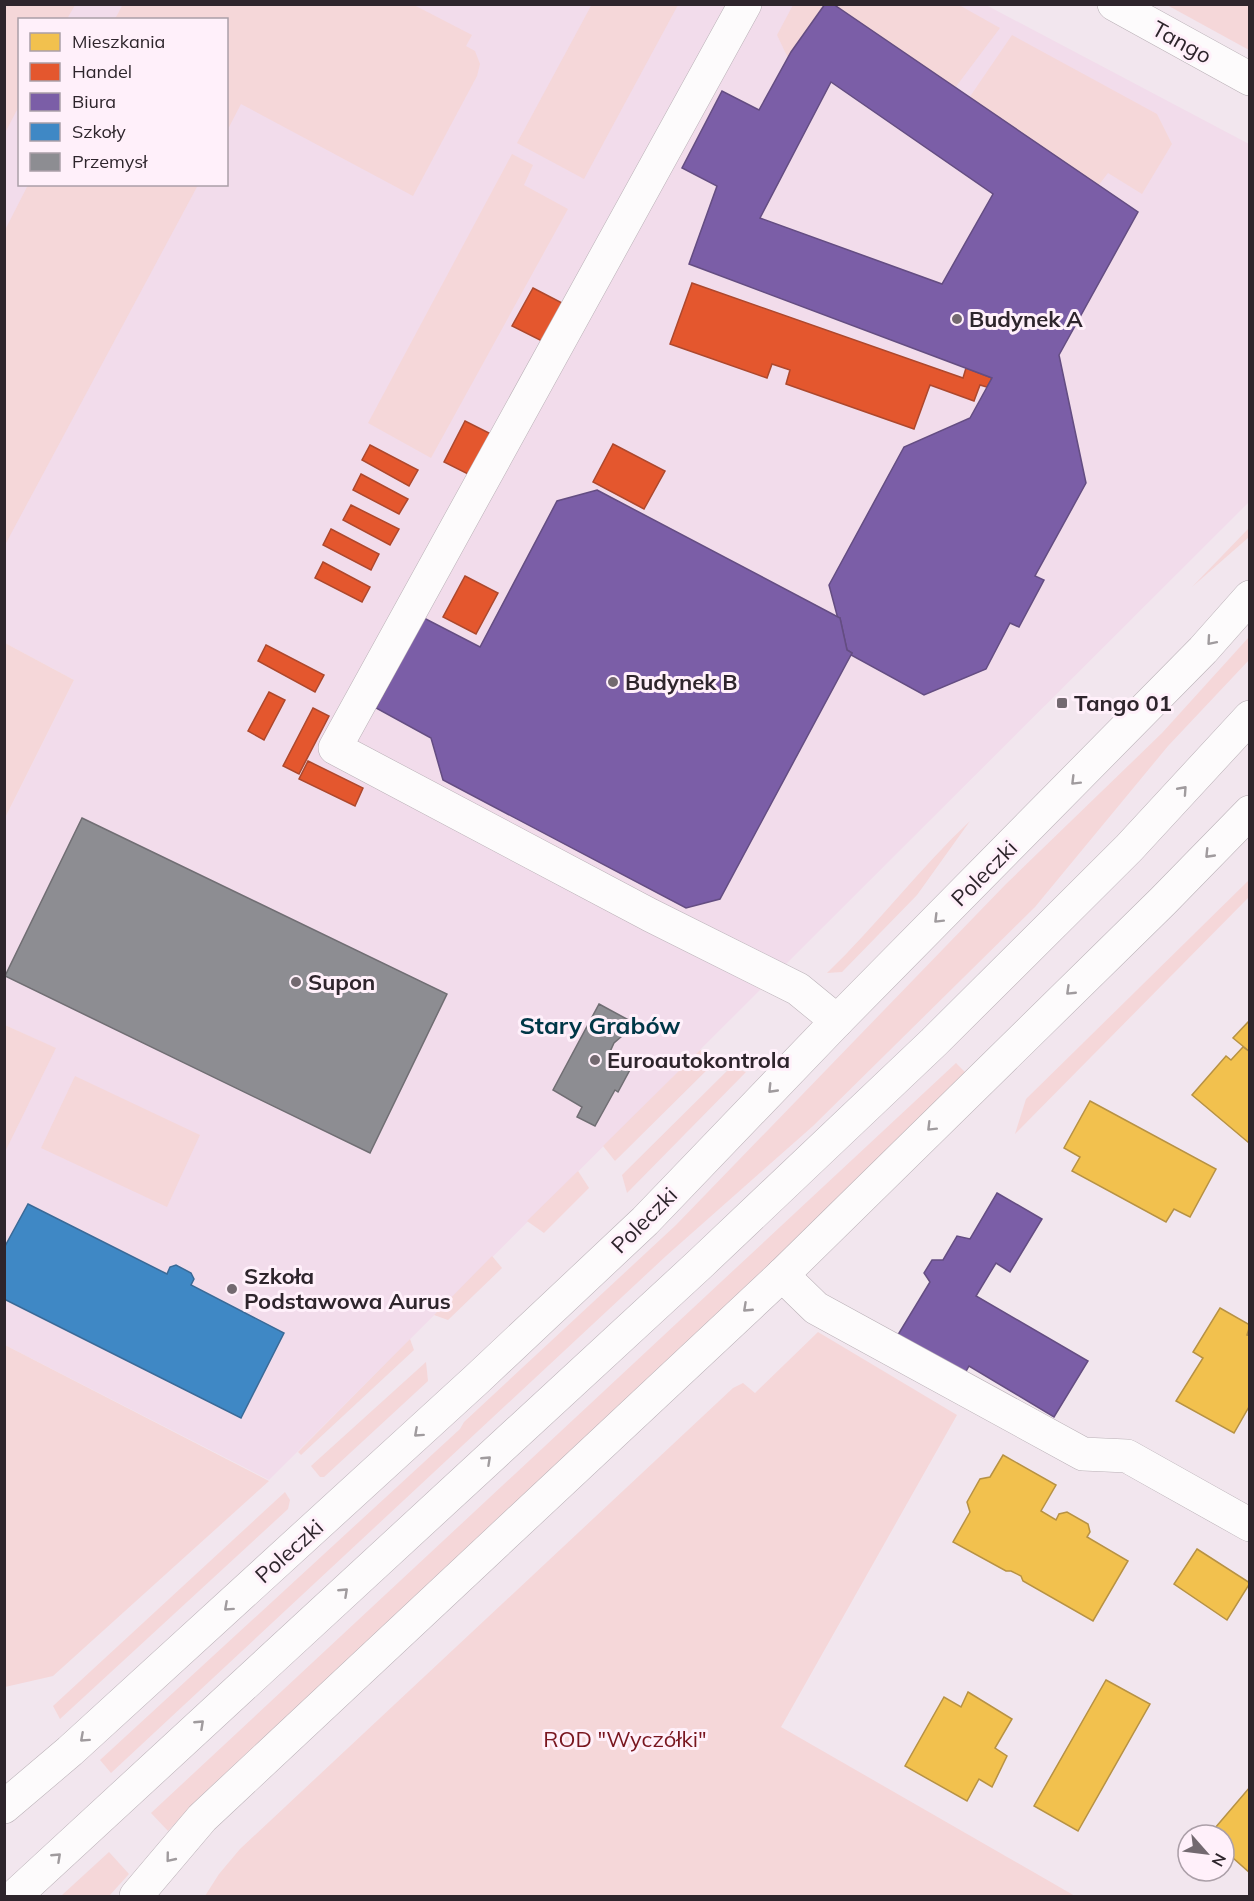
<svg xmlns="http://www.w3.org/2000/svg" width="1254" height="1901" font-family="Mulish,sans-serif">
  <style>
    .built { fill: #f2dceb; fill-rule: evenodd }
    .green { fill: #f5d7d9 }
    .homes { fill: #f2c14e; stroke: #b79244; stroke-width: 1.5 }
    .shops { fill: #e4572e; stroke: #ad482d; stroke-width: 1.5 }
    .offices { fill: #7b5ea7; stroke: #644d82; stroke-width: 1.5; fill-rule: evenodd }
    .schools { fill: #3f88c5; stroke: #3a6a97; stroke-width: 1.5 }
    .industry { fill: #8d8d92; stroke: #706e73; stroke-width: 1.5 }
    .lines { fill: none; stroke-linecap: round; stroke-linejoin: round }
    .minor-casing { stroke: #b9b0b6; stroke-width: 34 }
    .major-casing { stroke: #b9b0b6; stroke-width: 34 }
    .minor { stroke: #fdfbfc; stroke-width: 33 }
    .major { stroke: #fdfbfc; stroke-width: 33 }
    .oneway { stroke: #a09b9e }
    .poi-dot { fill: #736970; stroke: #fff0fa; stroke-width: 2 }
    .labels { text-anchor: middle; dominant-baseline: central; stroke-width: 6; stroke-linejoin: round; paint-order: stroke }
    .street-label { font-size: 22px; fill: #2e252c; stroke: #fff0fa }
    .poi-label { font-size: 22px; font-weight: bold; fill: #2e252c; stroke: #fff0fa; text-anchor: start }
    .park-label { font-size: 22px; fill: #78151e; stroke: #fff0fa }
    .neighbourhood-label { font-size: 24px; font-weight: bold; fill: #003747; stroke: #fff0fa }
  </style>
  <rect width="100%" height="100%" fill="#f2e6ee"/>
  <path class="built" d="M5 5H986L1249 144V502L269 1480 5 1345 4 1152 55 1048 5 1025V818L74 680 5 643ZM20 20H226V184H20Z"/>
  <g class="green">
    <polygon points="5,4 75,5 67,19 20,20 19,106 5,133"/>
    <polygon points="123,4 414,5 472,35 466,46 475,51 480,64 477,76 413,196 241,104 227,131 226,20 115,19"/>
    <polygon points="592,4 678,5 584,179 517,143"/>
    <polygon points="793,5 825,5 788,58 777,35"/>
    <polygon points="833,5 959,5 1000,28 955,88"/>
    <polygon points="1167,5 1249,5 1249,50"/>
    <polygon points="1012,35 1157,114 1172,144 1142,194 1108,173 1098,186 969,98"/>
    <polygon points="512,154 533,165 524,185 568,209 431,458 368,423"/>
    <polygon points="28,185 198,185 5,545 5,230"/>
    <polygon points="1249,528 1249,537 1192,587"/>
    <polygon points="1249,637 1249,660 1168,746 1035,907 813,1126 666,1256 111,1773 100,1760 460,1429 464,1422 676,1225 1006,884 1162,733"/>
    <polygon points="5,643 74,680 5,818"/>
    <path d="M970 821 917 895 842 972 827 973C877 925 919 869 970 821Z"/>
    <polygon points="1249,880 1249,897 1015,1134 1026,1099"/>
    <polygon points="5,1025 56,1048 5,1152"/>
    <polygon points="700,1050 717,1060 615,1161 603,1146"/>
    <polygon points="956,1063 966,1073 751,1287 202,1795 168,1831 151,1813"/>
    <polygon points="731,1067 746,1072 627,1193 622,1175"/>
    <polygon points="75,1076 200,1135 167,1207 41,1148"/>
    <polygon points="578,1171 589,1188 544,1233 527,1221"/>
    <polygon points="492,1256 502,1268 448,1320 434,1315"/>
    <polygon points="818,1332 957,1415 781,1727 1075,1896 205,1896 219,1874 240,1849 733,1388 743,1383 755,1393"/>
    <polygon points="410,1339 414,1350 301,1455 298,1452"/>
    <polygon points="5,1345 269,1481 53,1676 5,1687"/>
    <polygon points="426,1362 428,1381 324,1477 320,1477 311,1466"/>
    <polygon points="285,1492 290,1500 288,1509 60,1719 53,1706"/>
    <polygon points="109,1852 129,1874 109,1896 61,1896"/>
  </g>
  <g class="homes">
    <polygon points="1250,1020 1250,1052 1233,1038"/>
    <polygon points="1243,1047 1250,1052 1249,1143 1192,1095 1226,1056 1231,1060"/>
    <polygon points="1090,1101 1216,1169 1190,1217 1174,1209 1166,1222 1072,1171 1080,1157 1064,1148"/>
    <polygon points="1220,1308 1250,1325 1247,1335 1250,1336 1250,1405 1234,1433 1176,1401 1203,1358 1193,1352"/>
    <polygon points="1003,1455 1056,1485 1041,1511 1056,1520 1059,1514 1067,1512 1088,1524 1090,1532 1087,1537 1128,1561 1093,1621 1023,1581 1021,1576 1011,1571 1006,1571 953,1542 970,1512 967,1502 980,1479 990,1477"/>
    <polygon points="1197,1549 1250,1583 1227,1620 1174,1584"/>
    <polygon points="1106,1680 1150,1704 1078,1831 1034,1806"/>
    <polygon points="968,1692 1012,1719 995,1748 1007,1756 992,1787 979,1779 967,1801 905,1766 944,1697 961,1707"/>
    <polygon points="1250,1787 1250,1873 1224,1850 1224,1835 1209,1835"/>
  </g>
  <g class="shops">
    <polygon points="692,283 963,378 966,368 992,378 987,387 980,385 974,401 930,385 914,429 786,384 790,370 772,364 767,378 670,344"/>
    <polygon points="533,288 566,305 546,343 512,326"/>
    <polygon points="465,421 497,437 476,478 444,462"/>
    <polygon points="613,444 665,471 644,509 593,482"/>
    <polygon points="370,445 418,470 409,486 362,460"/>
    <polygon points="361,474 408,499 399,514 353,490"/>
    <polygon points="351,505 399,529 390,545 343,520"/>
    <polygon points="331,529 379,554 371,570 323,545"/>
    <polygon points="323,562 370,587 362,602 315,578"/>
    <polygon points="465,576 498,593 476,634 443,617"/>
    <polygon points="266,645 324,675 315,692 258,661"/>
    <polygon points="269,692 285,700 264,740 248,731"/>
    <polygon points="313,708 329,716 299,774 283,766"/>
    <polygon points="308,761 363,788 355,806 299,779"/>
  </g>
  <g class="offices">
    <path d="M825 4H833L1138 212 1059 355 1086 483 1035 576 1044 580 1019 627 1010 623 986 669 924 695 851 655 852 653 847 650 840 618 838 619 829 585 904 447 970 418 992 378 689 264 717 186 682 168 722 91 759 110 791 52ZM831 82 993 194 942 284 760 218Z"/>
    <polygon points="597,490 840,618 847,650 852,653 720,899 686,908 443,780 431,738 376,708 424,618 480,647 557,501"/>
    <polygon points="997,1193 1042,1219 1010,1272 996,1263 976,1296 1088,1361 1054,1417 969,1366 964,1375 896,1338 930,1282 924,1273 932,1260 943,1260 957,1236 970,1239"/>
  </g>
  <polygon class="schools" points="28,1204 167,1274 170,1267 176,1265 191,1273 194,1279 191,1285 284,1333 241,1418 4,1299 4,1248"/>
  <g class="industry">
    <polygon points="82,818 447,994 370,1153 5,976"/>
    <polygon points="599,1004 636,1024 614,1043 609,1054 632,1066 618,1092 615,1090 595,1126 577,1117 582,1107 553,1090"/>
  </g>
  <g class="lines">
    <defs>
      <g id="minor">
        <polyline points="745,4 335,748 650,915 798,989 837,1021"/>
        <polyline points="1114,4 1250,79"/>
        <polyline points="782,1275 816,1308 1083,1454 1127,1456 1250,1525"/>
        <polyline points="136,1896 202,1818 782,1275 1163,901 1250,812"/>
      </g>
      <g id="major">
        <polyline points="4,1807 70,1751 477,1379 645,1221 837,1021 1203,650 1250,597"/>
        <polyline points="15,1896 701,1263 934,1042 1129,848 1250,717"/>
      </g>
    </defs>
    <use href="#minor" class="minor-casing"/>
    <use href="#major" class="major-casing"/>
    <use href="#minor" class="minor"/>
    <use href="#major" class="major"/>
  </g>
  <defs><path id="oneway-chevron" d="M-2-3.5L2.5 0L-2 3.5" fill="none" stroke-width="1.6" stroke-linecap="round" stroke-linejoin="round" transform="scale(1.5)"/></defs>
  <g class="oneway">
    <use href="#oneway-chevron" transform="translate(1211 641) rotate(131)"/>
    <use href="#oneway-chevron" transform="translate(1075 781) rotate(135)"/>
    <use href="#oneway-chevron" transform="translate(1183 790) rotate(-48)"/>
    <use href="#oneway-chevron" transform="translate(1209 854) rotate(134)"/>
    <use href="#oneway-chevron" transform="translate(938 919) rotate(135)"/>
    <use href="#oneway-chevron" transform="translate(1070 991) rotate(136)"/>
    <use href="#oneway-chevron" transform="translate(772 1089) rotate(134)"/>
    <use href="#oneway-chevron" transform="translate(931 1127) rotate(135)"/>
    <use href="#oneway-chevron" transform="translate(747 1308) rotate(137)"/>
    <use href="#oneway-chevron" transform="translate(418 1433) rotate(138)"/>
    <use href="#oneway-chevron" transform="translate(487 1460) rotate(-43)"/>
    <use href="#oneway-chevron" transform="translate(344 1592) rotate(-43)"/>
    <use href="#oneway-chevron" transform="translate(228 1607) rotate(138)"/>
    <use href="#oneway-chevron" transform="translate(200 1724) rotate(-43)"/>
    <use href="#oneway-chevron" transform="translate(84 1738) rotate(138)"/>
    <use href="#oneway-chevron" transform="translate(57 1857) rotate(-43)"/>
    <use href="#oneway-chevron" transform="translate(170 1858) rotate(129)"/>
  </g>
  <g class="poi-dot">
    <circle cx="957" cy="319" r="6"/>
    <circle cx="613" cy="682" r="6"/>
    <rect x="1056" y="697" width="12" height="12" rx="3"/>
    <circle cx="296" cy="982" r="6"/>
    <circle cx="595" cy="1060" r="6"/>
    <circle cx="232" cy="1289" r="6"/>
  </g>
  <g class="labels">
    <g class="street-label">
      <text transform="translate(1182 42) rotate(29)">Tango</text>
      <text transform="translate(984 873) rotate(-45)">Poleczki</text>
      <text transform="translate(644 1220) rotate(-45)">Poleczki</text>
      <text transform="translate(289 1551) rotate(-42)">Poleczki</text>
    </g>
    <g class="poi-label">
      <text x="969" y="319">Budynek A</text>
      <text x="625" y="682">Budynek B</text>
      <text x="1074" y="703">Tango 01</text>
      <text x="308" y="982">Supon</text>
      <text x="607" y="1060">Euroautokontrola</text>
      <text x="244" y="1276">Szkoła<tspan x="244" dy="25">Podstawowa Aurus</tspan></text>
    </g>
    <g class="park-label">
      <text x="625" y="1739">ROD "Wyczółki"</text>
    </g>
    <g class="neighbourhood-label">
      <text x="600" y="1025">Stary Grabów</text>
    </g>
  </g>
  <rect width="1254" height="1901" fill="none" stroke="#2e252c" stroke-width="12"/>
  <rect x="18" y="18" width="210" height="168" fill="#fff0fa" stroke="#ab9fa8" stroke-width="1.5"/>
  <rect x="30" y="33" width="30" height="18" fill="#f2c14e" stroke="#ab9fa8" stroke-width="1.5"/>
  <text x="72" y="48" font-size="18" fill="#2e252c">Mieszkania</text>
  <rect x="30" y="63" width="30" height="18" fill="#e4572e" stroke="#ab9fa8" stroke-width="1.5"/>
  <text x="72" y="78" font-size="18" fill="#2e252c">Handel</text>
  <rect x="30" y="93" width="30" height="18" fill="#7b5ea7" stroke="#ab9fa8" stroke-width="1.5"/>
  <text x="72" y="108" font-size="18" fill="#2e252c">Biura</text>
  <rect x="30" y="123" width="30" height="18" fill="#3f88c5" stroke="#ab9fa8" stroke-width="1.5"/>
  <text x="72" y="138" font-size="18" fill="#2e252c">Szkoły</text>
  <rect x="30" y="153" width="30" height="18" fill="#8d8d92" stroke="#ab9fa8" stroke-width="1.5"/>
  <text x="72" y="168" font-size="18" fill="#2e252c">Przemysł</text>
  <g transform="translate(1206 1853) rotate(118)"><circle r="28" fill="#fff0fa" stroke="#ab9fa8" stroke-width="1.5"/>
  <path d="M0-4.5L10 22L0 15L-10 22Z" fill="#736970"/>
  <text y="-9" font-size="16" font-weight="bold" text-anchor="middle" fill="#2e252c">N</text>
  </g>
</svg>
